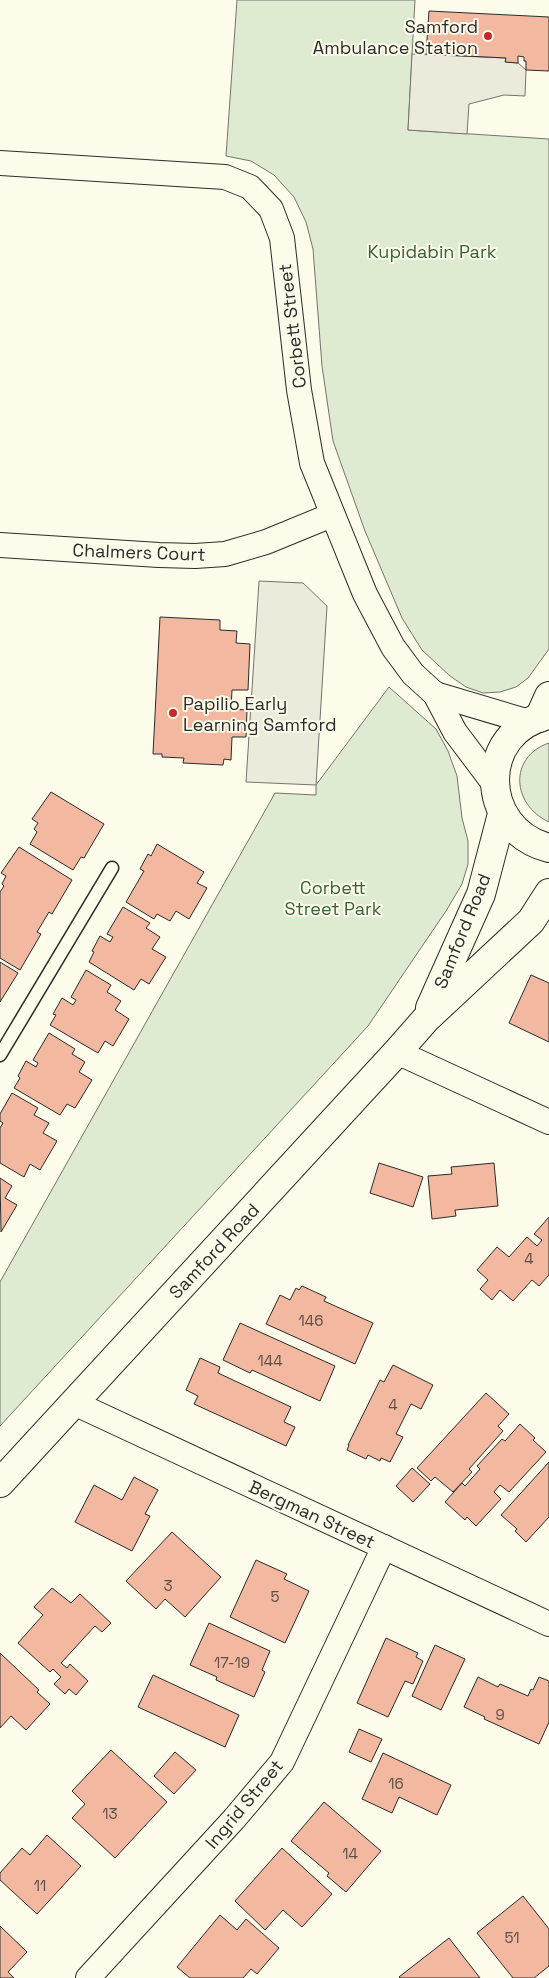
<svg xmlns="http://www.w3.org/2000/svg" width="549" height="1978" font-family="'Space Grotesk',sans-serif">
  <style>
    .green { fill: #deebd1; stroke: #74746e }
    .parking { fill: #eceadb; stroke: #74746e }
    .building { fill: #f2b8a0; stroke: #2b2b2b }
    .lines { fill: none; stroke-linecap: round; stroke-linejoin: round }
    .lane-casing { stroke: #2b2b2b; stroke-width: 15 }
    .street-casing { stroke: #2b2b2b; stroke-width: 26 }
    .secondary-casing { stroke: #2b2b2b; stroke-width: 30 }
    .primary-casing { stroke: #2b2b2b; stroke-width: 30 }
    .lane { stroke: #fdfbea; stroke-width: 12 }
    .street { stroke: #fdfbea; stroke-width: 24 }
    .secondary { stroke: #fdfbea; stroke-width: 28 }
    .primary { stroke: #fdfbea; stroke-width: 28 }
    .poi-dot { fill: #c62828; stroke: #fdfbea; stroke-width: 2 }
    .labels { text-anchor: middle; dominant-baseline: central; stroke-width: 4; stroke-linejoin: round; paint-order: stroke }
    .number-label { font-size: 15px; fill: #5d4e48 }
    .poi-label { font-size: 18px; fill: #2b2b2b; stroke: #fdfbea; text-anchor: end }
    .park-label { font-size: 18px; fill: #34623c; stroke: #fdfbea }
    .street-label { font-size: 18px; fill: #2b2b2b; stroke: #fdfbea }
  </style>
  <rect width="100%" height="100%" fill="#fdfbea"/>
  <g class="green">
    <polygon points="237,0 415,0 408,130 549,139 549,649 528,678 516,687 500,692 483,693 466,687 450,676 422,650 402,618 365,531 333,441 322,366 313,249 306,222 294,197 274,175 251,161 226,156"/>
    <polygon points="389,687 436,729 448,751 457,776 462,818 468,841 468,864 462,884 446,911 368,1026 0,1426 0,1282 275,793 316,795 316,785"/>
    <path d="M549 743V822C512 805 508 757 549 743Z"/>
  </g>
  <g class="parking">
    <polygon points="412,54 506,58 506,62 518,63 526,70 525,96 504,95 469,104 467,134 408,130"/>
    <polygon points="259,581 303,583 327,606 316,785 246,782"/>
  </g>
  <g class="building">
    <polygon points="429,11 549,17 549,71 526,70 526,61 524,61 524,57 518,56 518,63 505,62 506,58 426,54"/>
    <polygon points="160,617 220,620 220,630 237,631 236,643 250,644 248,690 232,690 231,709 247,710 246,737 232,737 231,760 224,759 223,765 183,763 184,758 162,757 162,754 153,754"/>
    <polygon points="51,792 104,824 84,858 81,857 73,870 30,844 37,832 34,829 38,823 32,819"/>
    <polygon points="157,844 204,872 197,883 207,888 189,919 176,911 170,921 157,914 154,919 126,902 144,871 140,869 148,854 151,856"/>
    <polygon points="19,847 72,880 52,914 49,912 37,932 41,934 20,970 0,958 0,892 4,886 2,884 6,876 1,873"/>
    <polygon points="123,907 150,923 146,928 160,937 152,949 166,957 149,984 141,979 134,990 89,962 94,952 92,951 100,936 110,942 113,937 107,934"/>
    <polygon points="0,962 18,973 0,1002"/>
    <polygon points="86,970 111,985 107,992 121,1001 115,1010 129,1019 113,1046 105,1041 98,1053 50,1025 56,1015 53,1014 62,998 73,1005 76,1000 71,997"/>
    <polygon points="531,975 549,983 549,1042 509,1023"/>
    <polygon points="49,1033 75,1049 72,1054 85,1062 79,1072 92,1080 75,1108 67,1104 60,1115 14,1088 20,1078 18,1076 26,1061 36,1067 38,1063 33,1060"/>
    <polygon points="12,1093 38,1108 34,1115 49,1123 43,1133 57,1141 40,1170 30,1164 24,1177 0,1163 0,1128 3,1123 0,1121 0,1114"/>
    <polygon points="379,1163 423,1177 413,1207 370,1193"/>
    <polygon points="494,1163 498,1206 455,1210 456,1216 432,1219 428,1176 452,1174 451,1167"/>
    <polygon points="0,1178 12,1186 5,1198 17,1205 1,1232"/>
    <polygon points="549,1217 549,1275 539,1286 532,1280 513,1301 500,1290 492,1300 480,1289 488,1280 477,1270 497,1247 509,1257 527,1237 537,1246 542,1240 534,1234"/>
    <polygon points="302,1286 326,1297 324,1301 373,1323 355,1364 266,1324 280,1295 290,1300 296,1288 299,1290"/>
    <polygon points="240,1323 335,1366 320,1401 252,1370 250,1373 223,1360"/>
    <polygon points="200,1358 220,1367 218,1373 291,1407 284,1422 295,1427 286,1446 194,1404 198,1396 186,1390"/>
    <polygon points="393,1365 433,1385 421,1409 411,1404 396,1434 403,1437 390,1462 381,1458 380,1461 368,1455 366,1459 347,1450 349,1445 348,1445 380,1380 384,1382"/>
    <polygon points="486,1393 509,1414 498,1426 503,1431 469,1469 472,1472 453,1492 435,1477 431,1481 417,1468"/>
    <polygon points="520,1424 535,1438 533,1440 546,1452 509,1492 500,1485 494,1492 501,1499 476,1526 467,1517 465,1520 445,1502 462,1483 465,1486 480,1469 477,1466 502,1439 505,1441"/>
    <polygon points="549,1462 549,1517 526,1542 515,1531 517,1529 501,1515"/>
    <polygon points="412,1468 430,1484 413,1502 396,1486"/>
    <polygon points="134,1477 158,1490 145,1514 150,1516 132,1551 75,1522 94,1485 122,1500"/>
    <polygon points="172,1532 221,1577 185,1617 165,1599 156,1609 126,1581"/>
    <polygon points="256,1560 287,1574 284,1579 309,1591 285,1643 230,1617"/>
    <polygon points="52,1588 71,1603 80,1594 111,1623 102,1632 95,1626 61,1663 67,1668 70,1664 88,1681 76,1695 69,1689 65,1694 54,1684 61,1677 53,1669 50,1672 18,1643 43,1615 34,1607"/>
    <polygon points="209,1623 270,1651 262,1670 265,1672 254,1697 216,1680 217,1677 190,1665"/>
    <polygon points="386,1638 418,1653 416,1657 423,1661 413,1684 405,1681 388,1717 357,1703"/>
    <polygon points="435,1645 465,1659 441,1710 412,1696"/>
    <polygon points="0,1653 39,1690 37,1692 50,1704 26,1730 11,1716 0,1728"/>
    <polygon points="153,1675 239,1715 225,1747 138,1707"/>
    <polygon points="478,1677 498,1687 500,1684 528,1696 531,1689 533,1690 539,1677 549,1681 549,1722 539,1744 484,1719 485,1717 464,1707"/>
    <polygon points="359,1729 382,1739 371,1762 349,1752"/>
    <polygon points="111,1750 167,1802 115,1858 72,1818 85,1804 72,1791"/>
    <polygon points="175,1752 196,1770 174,1794 154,1776"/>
    <polygon points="383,1753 451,1785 437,1815 399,1797 392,1813 362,1799"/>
    <polygon points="324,1802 381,1851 346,1892 327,1876 329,1873 291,1841"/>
    <polygon points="47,1835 81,1866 37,1914 0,1880 0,1873 22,1848 30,1855"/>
    <polygon points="282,1848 332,1894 302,1927 283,1910 265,1930 235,1901"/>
    <polygon points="523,1896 549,1929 549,1966 534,1978 513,1978 477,1933"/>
    <polygon points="220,1915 237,1930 246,1919 279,1948 257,1974 251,1969 243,1978 190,1978 177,1967"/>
    <polygon points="0,1926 27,1952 8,1972 14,1978 0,1978"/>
    <polygon points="449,1938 480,1978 400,1978 399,1977"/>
  </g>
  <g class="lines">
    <defs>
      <polyline id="lane" points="0,1055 112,868"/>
      <g id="street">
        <polyline points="0,163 225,177 250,187 271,209 282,238 299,390 312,463 365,594 393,647 413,674 435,694 455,732 495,785"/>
        <polyline points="0,545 159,555 195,556 225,554 266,542 332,515"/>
        <polyline points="435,694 529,722"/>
        <polyline points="397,1052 549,1122"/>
        <polyline points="74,1403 549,1624"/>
        <polyline points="88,1978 234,1819 282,1762 384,1547"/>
      </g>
      <polyline id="secondary" points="539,718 549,696"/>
      <g id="primary">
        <path d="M549 715C477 730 477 829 549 848"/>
        <polyline points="430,1008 481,894 502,814"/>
        <polyline points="0,1483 397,1052 426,1019 531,921 549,893"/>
      </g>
    </defs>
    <use href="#lane" class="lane-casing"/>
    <use href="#street" class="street-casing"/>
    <use href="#secondary" class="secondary-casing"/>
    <use href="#primary" class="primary-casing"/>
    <use href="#lane" class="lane"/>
    <use href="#street" class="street"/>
    <use href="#secondary" class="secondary"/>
    <use href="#primary" class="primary"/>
  </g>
  <g class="poi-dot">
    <circle cx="488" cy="36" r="5"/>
    <circle cx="173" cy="713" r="5"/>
  </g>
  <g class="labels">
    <g class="number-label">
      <text x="529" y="1258">4</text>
      <text x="311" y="1320">146</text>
      <text x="270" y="1360">144</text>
      <text x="393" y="1404">4</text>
      <text x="168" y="1585">3</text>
      <text x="275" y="1596">5</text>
      <text x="232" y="1662">17-19</text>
      <text x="500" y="1714">9</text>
      <text x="396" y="1783">16</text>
      <text x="110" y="1813">13</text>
      <text x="350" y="1853">14</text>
      <text x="40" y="1885">11</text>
      <text x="512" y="1937">51</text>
    </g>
    <g class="poi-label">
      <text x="478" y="26">Samford<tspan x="478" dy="21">Ambulance Station</tspan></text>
      <text x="183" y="703" text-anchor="start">Papilio Early<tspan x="183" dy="21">Learning Samford</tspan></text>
    </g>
    <g class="park-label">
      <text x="432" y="251">Kupidabin Park</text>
      <text x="333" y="887">Corbett<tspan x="333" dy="21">Street Park</tspan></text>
    </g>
    <g class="street-label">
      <text transform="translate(292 326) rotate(-97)">Corbett Street</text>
      <text transform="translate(139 552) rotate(2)">Chalmers Court</text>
      <text transform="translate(462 931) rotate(-68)">Samford Road</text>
      <text transform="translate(214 1251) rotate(-47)">Samford Road</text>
      <text transform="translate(312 1514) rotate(25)">Bergman Street</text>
      <text transform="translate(244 1804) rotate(-50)">Ingrid Street</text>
    </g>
  </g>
</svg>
